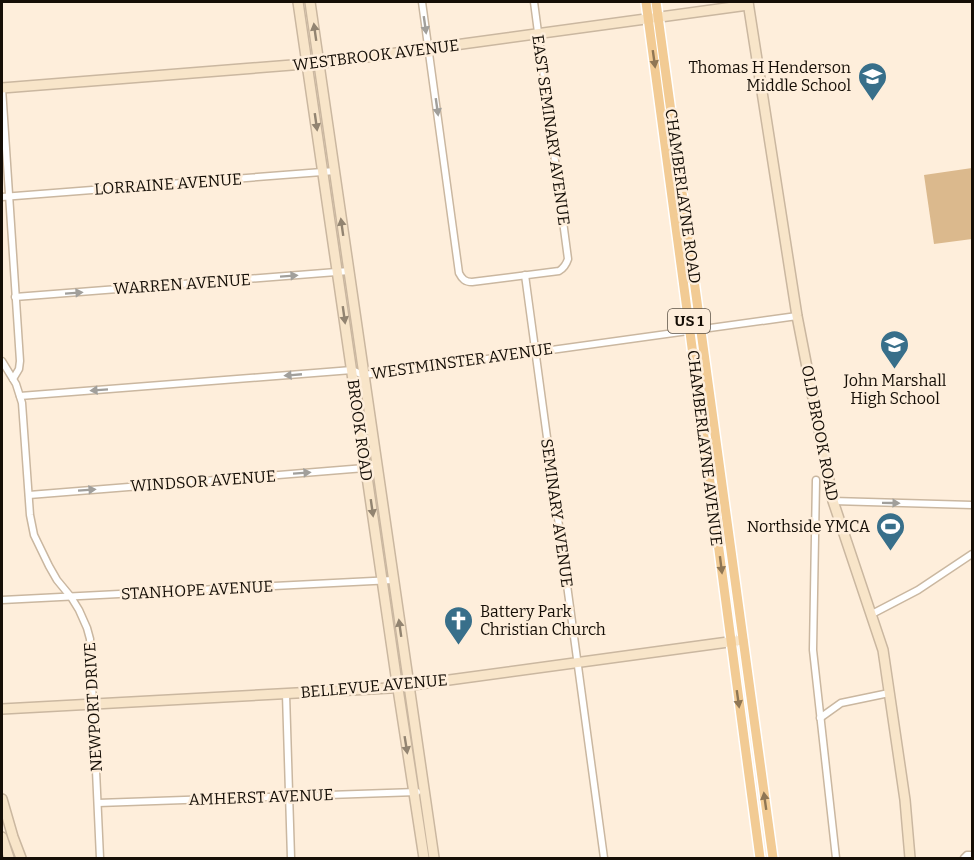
<svg xmlns="http://www.w3.org/2000/svg" width="974" height="860" font-family="Bitter,serif">
  <style>
    .green { fill: #dbb98d }
    .lines { fill: none; stroke-linecap: round; stroke-linejoin: round }
    .street-casing { stroke: #cab7a0; stroke-width: 9 }
    .secondary-casing { stroke: #cab7a0; stroke-width: 12 }
    .primary-casing { stroke: #fff; stroke-width: 12 }
    .street { stroke: #fff; stroke-width: 6 }
    .secondary { stroke: #f8e5c9; stroke-width: 9 }
    .primary { stroke: #f2cb94; stroke-width: 9 }
    .oneway { fill: #a19f9b }
    .oneway2 { fill: #928471 }
    .oneway3 { fill: #8f7654 }
    .labels { text-anchor: middle; dominant-baseline: central; stroke-width: 5; stroke-linejoin: round; paint-order: stroke }
    .shield { fill: #feeedb; stroke: #5b5146; stroke-width: 1.5 }
    .shield-label { font-size: 15px; font-weight: bold; fill: #150e06 }
    .street-label { font-size: 16px; fill: #150e06; stroke: #feeedb }
    .poi-label { font-size: 16px; fill: #150e06; stroke: #feeedb; text-anchor: end }
  </style>
  <rect width="100%" height="100%" fill="#feeedb"/>
  <polygon class="green" points="972,168 972,239 934,244 924,175"/>
  <g class="lines">
    <defs>
      <g id="street">
        <path d="M422 2 459 273C462 279 465 282 472 282L559 271C564 268 566 265 568 259L534 2"/>
        <polyline points="2,88 20,361 19,369 13,379"/>
        <polyline points="2,197 335,171"/>
        <polyline points="525,275 604,858"/>
        <polyline points="15,297 349,271"/>
        <polyline points="2,361 16,384 22,403 30,515 34,535 49,566 57,580 71,597 79,610 87,628 90,639 100,858"/>
        <polyline points="20,396 352,370 363,375 458,363 797,316"/>
        <polyline points="816,480 813,650 836,858"/>
        <polyline points="29,495 377,467"/>
        <polyline points="833,501 972,505"/>
        <polyline points="2,600 393,580"/>
        <polyline points="872,614 918,590 972,554"/>
        <polyline points="286,694 291,858"/>
        <polyline points="820,718 841,703 889,693"/>
        <polyline points="98,803 417,792"/>
        <polyline points="964,858 967,855 972,855"/>
      </g>
      <g id="secondary">
        <polyline points="298,2 396,676 424,858"/>
        <polyline points="310,2 434,858"/>
        <polyline points="748,2 797,316 833,501 883,650 905,800 910,858"/>
        <polyline points="2,88 330,62 748,5"/>
        <polyline points="2,709 390,688 743,640"/>
        <polyline points="2,799 13,837 21,858"/>
        <polyline points="2,837 9,858"/>
      </g>
      <g id="primary">
        <polyline points="646,2 760,858"/>
        <polyline points="656,2 773,858"/>
      </g>
    </defs>
    <use href="#street" class="street-casing"/>
    <use href="#secondary" class="secondary-casing"/>
    <use href="#primary" class="primary-casing"/>
    <use href="#street" class="street"/>
    <use href="#secondary" class="secondary"/>
    <use href="#primary" class="primary"/>
  </g>
  <defs><path id="oneway-solid" d="M-6-.8H1V-3.2L6.5 0L1 3.2V.8H-6Z" transform="scale(1.5)"/></defs>
  <g class="oneway">
    <use href="#oneway-solid" transform="translate(425 25) rotate(82)"/>
    <use href="#oneway-solid" transform="translate(437 107) rotate(82)"/>
    <use href="#oneway-solid" transform="translate(289 276) rotate(-4)"/>
    <use href="#oneway-solid" transform="translate(74 293) rotate(-4)"/>
    <use href="#oneway-solid" transform="translate(293 375) rotate(175)"/>
    <use href="#oneway-solid" transform="translate(99 390) rotate(176)"/>
    <use href="#oneway-solid" transform="translate(302 473) rotate(-4)"/>
    <use href="#oneway-solid" transform="translate(87 490) rotate(-4)"/>
    <use href="#oneway-solid" transform="translate(891 503) rotate(1)"/>
  </g>
  <g class="oneway2">
    <use href="#oneway-solid" transform="translate(315 32) rotate(-98)"/>
    <use href="#oneway-solid" transform="translate(316 122) rotate(82)"/>
    <use href="#oneway-solid" transform="translate(342 227) rotate(-98)"/>
    <use href="#oneway-solid" transform="translate(344 315) rotate(82)"/>
    <use href="#oneway-solid" transform="translate(372 508) rotate(82)"/>
    <use href="#oneway-solid" transform="translate(400 628) rotate(-98)"/>
    <use href="#oneway-solid" transform="translate(406 745) rotate(81)"/>
  </g>
  <g class="oneway3">
    <use href="#oneway-solid" transform="translate(654 59) rotate(82)"/>
    <use href="#oneway-solid" transform="translate(721 565) rotate(83)"/>
    <use href="#oneway-solid" transform="translate(738 699) rotate(82)"/>
    <use href="#oneway-solid" transform="translate(765 801) rotate(-98)"/>
  </g>
  <defs>
    <symbol id="school-pin" viewBox="-11 -11 22 30"><path d="M0 17L-7.5 6A9.5 9.5 0 1 1 7.5 6Z" fill="#386f8a" stroke="#feeedb"/><path d="M0-5L7-2L0 1L-7-2ZM-4 1L0 2.5L4 1V4Q0 6-4 4Z" fill="#fff"/></symbol>
    <symbol id="stadium-pin" viewBox="-11 -11 22 30"><path d="M0 17L-7.5 6A9.5 9.5 0 1 1 7.5 6Z" fill="#386f8a" stroke="#feeedb"/><path d="M0-5a6.5 5 0 1 0 0 10a6.5 5 0 1 0 0-10ZM-3.5-1.8h7v3.6h-7Z" fill="#fff"/></symbol>
    <symbol id="church-pin" viewBox="-11 -11 22 30"><path d="M0 17L-7.5 6A9.5 9.5 0 1 1 7.5 6Z" fill="#386f8a" stroke="#feeedb"/><path d="M-1.2-6h2.4v3.5h3.3v2.4h-3.3V6h-2.4V-.1h-3.3v-2.4h3.3Z" fill="#fff"/></symbol>
  </defs>
  <g fill-rule="evenodd">
    <use href="#school-pin" x="856" y="60" width="33" height="45"/>
    <use href="#school-pin" x="878" y="328" width="33" height="45"/>
    <use href="#stadium-pin" x="874" y="510" width="33" height="45"/>
    <use href="#church-pin" x="442" y="604" width="33" height="45"/>
  </g>
  <g class="labels">
    <rect class="shield" x="668" y="309" width="42" height="24" rx="4.5"/>
    <g class="shield-label">
      <text x="689" y="321">US 1</text>
    </g>
    <g class="street-label">
      <text transform="translate(376 55) rotate(-7)">WESTBROOK AVENUE</text>
      <text transform="translate(551 130) rotate(82)">EAST SEMINARY AVENUE</text>
      <text transform="translate(168 184) rotate(-4)">LORRAINE AVENUE</text>
      <text transform="translate(683 196) rotate(82)">CHAMBERLAYNE ROAD</text>
      <text transform="translate(182 284) rotate(-4)">WARREN AVENUE</text>
      <text transform="translate(462 361) rotate(-8)">WESTMINSTER AVENUE</text>
      <text transform="translate(360 430) rotate(82)">BROOK ROAD</text>
      <text transform="translate(820 433) rotate(79)">OLD BROOK ROAD</text>
      <text transform="translate(705 448) rotate(83)">CHAMBERLAYNE AVENUE</text>
      <text transform="translate(203 481) rotate(-4)">WINDSOR AVENUE</text>
      <text transform="translate(557 513) rotate(82)">SEMINARY AVENUE</text>
      <text transform="translate(197 590) rotate(-3)">STANHOPE AVENUE</text>
      <text transform="translate(374 686) rotate(-5)">BELLEVUE AVENUE</text>
      <text transform="translate(93 707) rotate(-93)">NEWPORT DRIVE</text>
      <text transform="translate(261 797) rotate(-2)">AMHERST AVENUE</text>
    </g>
    <g class="poi-label">
      <text x="851" y="67">Thomas H Henderson<tspan x="851" dy="18">Middle School</tspan></text>
      <text x="895" y="380" text-anchor="middle">John Marshall<tspan x="895" dy="18">High School</tspan></text>
      <text x="870" y="526">Northside YMCA</text>
      <text x="480" y="611" text-anchor="start">Battery Park<tspan x="480" dy="18">Christian Church</tspan></text>
    </g>
  </g>
  <rect width="974" height="860" fill="none" stroke="#150e06" stroke-width="6"/>
</svg>
